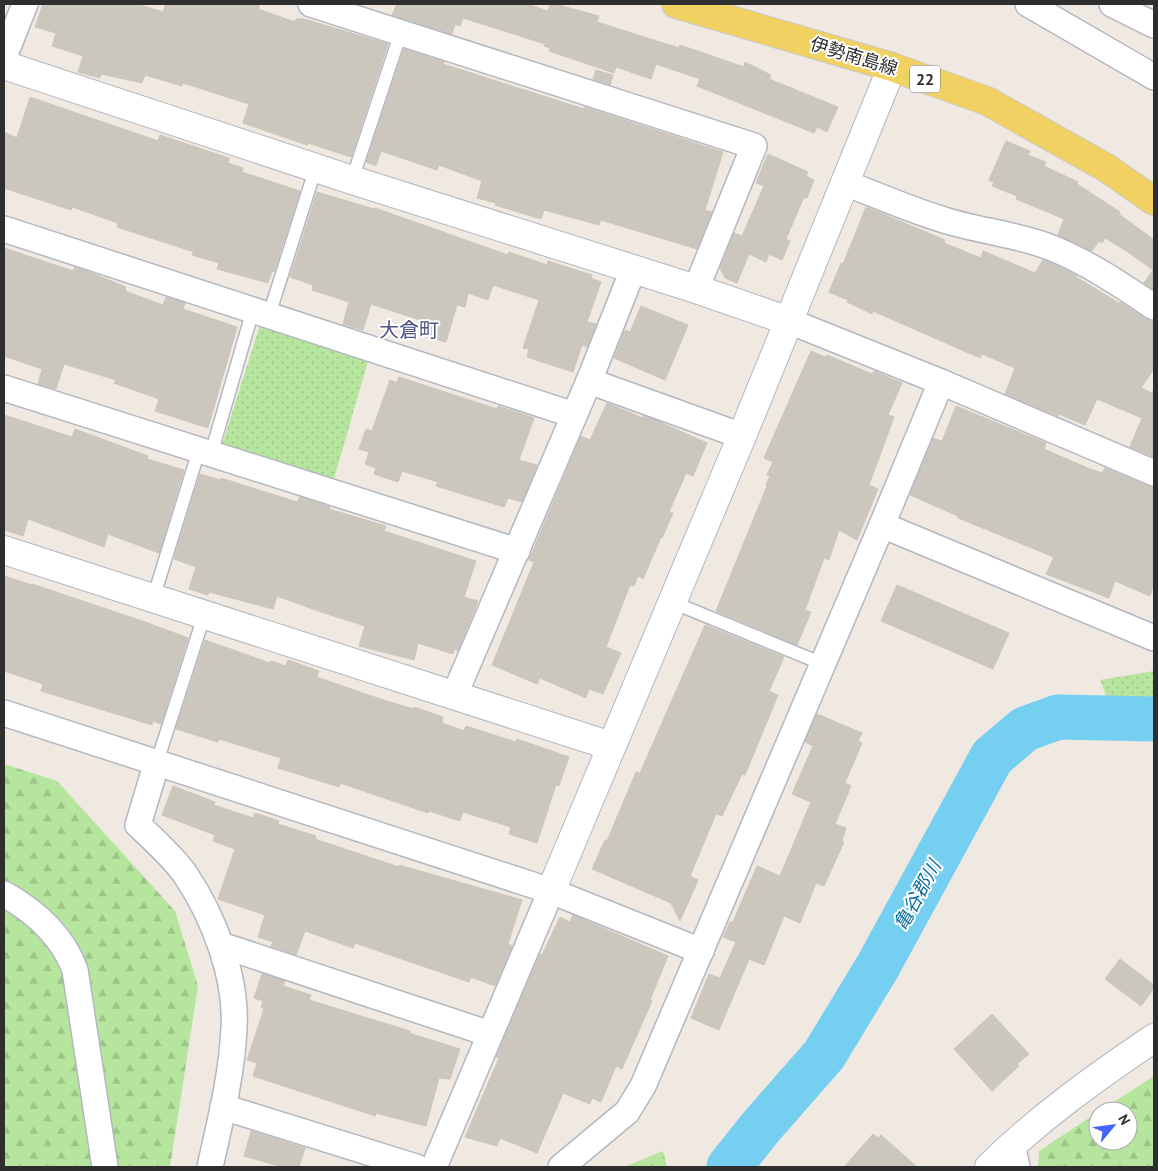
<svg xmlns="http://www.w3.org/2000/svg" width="1158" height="1171" font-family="'PT Sans','Noto Sans JP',sans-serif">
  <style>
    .forest { fill: url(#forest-firs) }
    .park { fill: url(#park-dots) }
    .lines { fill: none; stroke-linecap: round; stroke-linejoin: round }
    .river { stroke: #75cff0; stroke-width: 45 }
    .building { fill: #cbc7bf; stroke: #cbc5ba }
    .lane-casing { stroke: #b4b7c1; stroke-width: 15 }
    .street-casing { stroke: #b4b7c1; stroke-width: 28 }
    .secondary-casing { stroke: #b4b7c1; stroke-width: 30 }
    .primary-casing { stroke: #c9c9c9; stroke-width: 30 }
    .lane { stroke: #fff; stroke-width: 12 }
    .street { stroke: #fff; stroke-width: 25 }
    .secondary { stroke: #fff; stroke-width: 28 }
    .primary { stroke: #f2d163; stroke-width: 28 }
    .labels { text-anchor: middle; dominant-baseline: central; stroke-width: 4; stroke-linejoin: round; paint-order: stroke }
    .shield { fill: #fff; stroke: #6d6d6d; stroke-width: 1 }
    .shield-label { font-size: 16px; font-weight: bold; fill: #2e2e2e }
    .street-label { font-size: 18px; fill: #2e2e2e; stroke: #fff }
    .water-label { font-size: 19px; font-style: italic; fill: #0d6fa3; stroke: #fff }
    .quarter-label { font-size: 20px; fill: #4d5680; stroke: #fff }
  </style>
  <defs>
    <pattern id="forest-firs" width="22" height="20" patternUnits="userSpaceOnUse" patternTransform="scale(1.25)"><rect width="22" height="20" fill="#b6e59e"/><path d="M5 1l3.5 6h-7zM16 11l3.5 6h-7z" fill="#9dc588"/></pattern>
    <pattern id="park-dots" width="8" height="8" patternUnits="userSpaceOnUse" patternTransform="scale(1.25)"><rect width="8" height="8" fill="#b6e59e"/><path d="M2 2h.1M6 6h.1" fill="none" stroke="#9dc588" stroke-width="1.8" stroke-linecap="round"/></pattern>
  </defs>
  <rect width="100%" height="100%" fill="#efe9e1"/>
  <g class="forest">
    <polygon points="4,764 57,781 175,911 198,986 170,1167 4,1167"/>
    <polygon points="1154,1076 1154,1167 1038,1167 1039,1151 1098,1112 1098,1141 1128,1141 1128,1111 1100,1111"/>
    <polygon points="663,1151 667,1167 624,1167"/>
  </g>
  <g class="park">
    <polygon points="260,325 368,361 333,482 222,445"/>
    <polygon points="1154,671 1154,711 1111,708 1100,680"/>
  </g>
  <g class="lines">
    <polyline class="river" points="729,1167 760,1128 824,1055 878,966 992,757 1025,729 1058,717 1154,719"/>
  </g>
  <g class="building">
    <polygon points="43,4 137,4 163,12 166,4 260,4 258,9 295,22 296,19 304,19 388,44 351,157 308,143 307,145 243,123 249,104 183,83 182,86 145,75 142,83 101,74 100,78 78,72 83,56 52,46 56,33 35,27"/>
    <polygon points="397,4 527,4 548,11 550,4 555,4 599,16 597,22 679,48 680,45 744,67 745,62 771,75 769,79 838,107 827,132 817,127 814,133 697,86 700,79 656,64 651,79 616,67 614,73 549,51 550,48 544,46 545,44 463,18 460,26 455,24 452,34 392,15"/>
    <polygon points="404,49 444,62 443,64 584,109 584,107 723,152 705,210 712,212 697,249 601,220 599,225 544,210 541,219 495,205 496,203 477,198 482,181 439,165 437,170 381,151 376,166 366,162"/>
    <polygon points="596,70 613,75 610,85 593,79"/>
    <polygon points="30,97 158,141 160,135 229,158 228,163 243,168 242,172 300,191 274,272 272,271 268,283 217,269 219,263 192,255 194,252 117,227 118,223 72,207 71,210 4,188 4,132 17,138"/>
    <polygon points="1006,141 1030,151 1028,155 1046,162 1044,166 1078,182 1077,184 1120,212 1119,214 1154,240 1154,290 1144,283 1153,270 1128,252 1105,238 1102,243 1099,241 1092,251 1058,235 1064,219 1016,199 1017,196 992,186 994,182 989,180"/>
    <polygon points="768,154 808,172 806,176 814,180 807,198 804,197 786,239 790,241 782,260 769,254 766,262 749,254 737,283 725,278 720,268 734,233 742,236 764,186 756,183"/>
    <polygon points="317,192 374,209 375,208 508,255 509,252 547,265 548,261 592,275 591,278 601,282 587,322 596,324 587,347 582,345 573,372 527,357 529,349 523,348 539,300 493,285 488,300 468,293 465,307 457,305 446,342 425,336 429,323 371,304 363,330 343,324 349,302 312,290 313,285 290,277"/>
    <polygon points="866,207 945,240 944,243 981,258 983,251 1035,273 1043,260 1047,261 1077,276 1076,277 1119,303 1120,302 1146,319 1154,321 1154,369 1141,388 1152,393 1154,389 1154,457 1130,447 1142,418 1097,399 1085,425 1059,414 1058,416 1005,394 1015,368 982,354 980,358 873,311 872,314 847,302 848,300 829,292 841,263 843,264"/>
    <polygon points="4,248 73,271 75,267 84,270 126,287 125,291 163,305 166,297 185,303 183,309 237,327 208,428 155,411 159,399 114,383 116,380 64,364 56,389 38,384 42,369 4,356"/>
    <polygon points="641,306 688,325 665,380 614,358 624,332 626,330 630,332"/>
    <polygon points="811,351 825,357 827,355 872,374 874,371 902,383 888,415 894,417 869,485 878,489 857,540 839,530 829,560 824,558 805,610 811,612 797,645 716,611 767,486 766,485 770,476 767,475 773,462 764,458"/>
    <polygon points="399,377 497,409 498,406 534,418 519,460 537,465 522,502 508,498 504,507 436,486 438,482 402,471 398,482 374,474 376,468 365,464 369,452 359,449 366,429 372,431 390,380 397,383"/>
    <polygon points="607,403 643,418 644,416 653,419 707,443 693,476 686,473 669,512 673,513 662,538 661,537 643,579 638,576 634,586 630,585 606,647 621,653 603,694 589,689 586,698 540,678 537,684 492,665 534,562 529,560 581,436 590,440"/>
    <polygon points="956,406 1046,443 1044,449 1090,469 1102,473 1105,468 1148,486 1154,487 1154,584 1150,596 1115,581 1109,598 1046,574 1054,557 958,518 958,516 910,495 933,438 942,441"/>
    <polygon points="4,415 72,437 75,429 148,456 147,459 184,470 159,553 108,534 104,547 28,519 23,536 4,530"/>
    <polygon points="200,474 220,480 221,478 297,502 300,497 330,507 329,509 386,526 384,531 476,561 464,597 478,601 458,651 454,649 453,654 418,643 414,660 359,646 365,626 321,612 277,596 273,609 209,592 208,595 189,589 196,567 174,559"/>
    <polygon points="4,576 32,585 32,584 148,623 188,638 161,724 153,721 152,725 41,691 43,684 4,671"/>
    <polygon points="897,585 1009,633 993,669 881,621"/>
    <polygon points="705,625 784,657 769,691 778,695 745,775 742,774 722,816 716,814 690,876 698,880 680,921 671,903 592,869 605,840 607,841 636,772 640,773"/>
    <polygon points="205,640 270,663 271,661 286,666 288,660 319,671 317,677 368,695 413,709 414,707 443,717 442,723 464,731 466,726 516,742 517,739 569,757 559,786 556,785 537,843 509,834 511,827 463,812 460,821 429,811 428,813 340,783 339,787 278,768 281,758 219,739 218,742 176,729"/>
    <polygon points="817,714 862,733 858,741 862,743 845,783 851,786 835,824 846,828 842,841 844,842 824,886 816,883 800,923 784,916 764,965 749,959 719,1030 691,1018 709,974 720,978 736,942 723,937 730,922 733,922 757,866 780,876 811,802 792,794 813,746 805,742"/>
    <polygon points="173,786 215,802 214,805 253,818 255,813 279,821 278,824 316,836 315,839 399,867 399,865 522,900 508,944 512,946 495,986 471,977 469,982 355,943 353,948 305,931 296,955 271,946 273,942 258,937 265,915 218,899 235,849 213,841 215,835 162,815"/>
    <polygon points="573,915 668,956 650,1000 652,1001 622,1069 616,1066 601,1102 592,1098 590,1104 563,1093 537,1153 500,1138 497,1146 465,1137 499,1058 496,1057 540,954 542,955 560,917 570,922"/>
    <polygon points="1120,959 1154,985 1154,988 1141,1006 1105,979"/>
    <polygon points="262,974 285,981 283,986 311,995 309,1000 410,1031 409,1033 460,1049 450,1079 439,1078 426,1126 376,1113 375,1116 253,1076 257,1063 247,1060 264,1009 261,1007 263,1001 254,998"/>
    <polygon points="992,1014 1029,1054 1017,1064 1019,1066 992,1091 954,1049"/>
    <polygon points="251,1131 305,1148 299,1167 282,1167 244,1156"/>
    <polygon points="873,1134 878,1138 881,1135 917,1167 844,1167"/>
  </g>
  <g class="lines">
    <defs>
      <g id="lane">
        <polyline points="352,180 401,32"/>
        <polyline points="269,315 316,167"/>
        <polyline points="211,454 253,310"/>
        <polyline points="153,599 199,450"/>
        <polyline points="672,602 823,664"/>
        <polyline points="157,762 204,616"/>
      </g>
      <g id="street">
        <polyline points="311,4 754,146 696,289"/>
        <polyline points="1028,4 1154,77"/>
        <polyline points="1112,4 1154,25"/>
        <polyline points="4,57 25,4"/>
        <path d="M845 183C877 195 908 209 941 219 977 231 1017 234 1052 248 1089 263 1121 285 1154 307"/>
        <polyline points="4,229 574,415"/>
        <polyline points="789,321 941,382 1154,473"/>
        <polyline points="589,381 742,436"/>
        <polyline points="4,388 517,551"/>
        <polyline points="882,525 1154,638"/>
        <polyline points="454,696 589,381 633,270"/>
        <polyline points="4,713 551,891 701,951"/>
        <path d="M157 762 138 825C154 840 172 856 185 874 214 917 237 977 234 1028 232 1075 220 1122 210 1167"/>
        <path d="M4 894C36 912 62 935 75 970L105 1167"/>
        <polyline points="221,945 490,1034"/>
        <polyline points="223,1107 416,1167"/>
        <polyline points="1012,1144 1017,1167"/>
        <polyline points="434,1167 551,891"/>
        <polyline points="561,1167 627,1112 643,1086 882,525 941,382"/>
      </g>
      <g id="secondary">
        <polyline points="4,65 352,180 696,289 789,321"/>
        <polyline points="4,550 611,746"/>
        <polyline points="551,891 742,436 892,67"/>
        <path d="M989 1167C1039 1118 1096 1077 1154 1038"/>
      </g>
      <polyline id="primary" points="676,4 892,67 987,101 1105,167 1154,201"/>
    </defs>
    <use href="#lane" class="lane-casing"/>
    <use href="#street" class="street-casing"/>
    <use href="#secondary" class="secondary-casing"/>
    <use href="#primary" class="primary-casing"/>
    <use href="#lane" class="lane"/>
    <use href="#street" class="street"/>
    <use href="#secondary" class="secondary"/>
    <use href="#primary" class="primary"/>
  </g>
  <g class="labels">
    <rect class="shield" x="910" y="65.5" width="30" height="27" rx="4"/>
    <g class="shield-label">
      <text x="925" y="79">22</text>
    </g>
    <g class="street-label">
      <text transform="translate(854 56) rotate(17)">伊勢南島線</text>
    </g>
    <g class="water-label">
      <text transform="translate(917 895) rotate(-61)">亀谷郡川</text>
    </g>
    <g class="quarter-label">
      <text x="409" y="330">大倉町</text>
    </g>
  </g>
  <rect width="1158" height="1171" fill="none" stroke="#2e2e2e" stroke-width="10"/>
  <g transform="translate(1113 1126) rotate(61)"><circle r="24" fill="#ffffff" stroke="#ababab"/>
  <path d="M0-4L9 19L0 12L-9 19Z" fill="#4264fb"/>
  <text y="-8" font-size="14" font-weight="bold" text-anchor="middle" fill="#2e2e2e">N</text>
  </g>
</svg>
